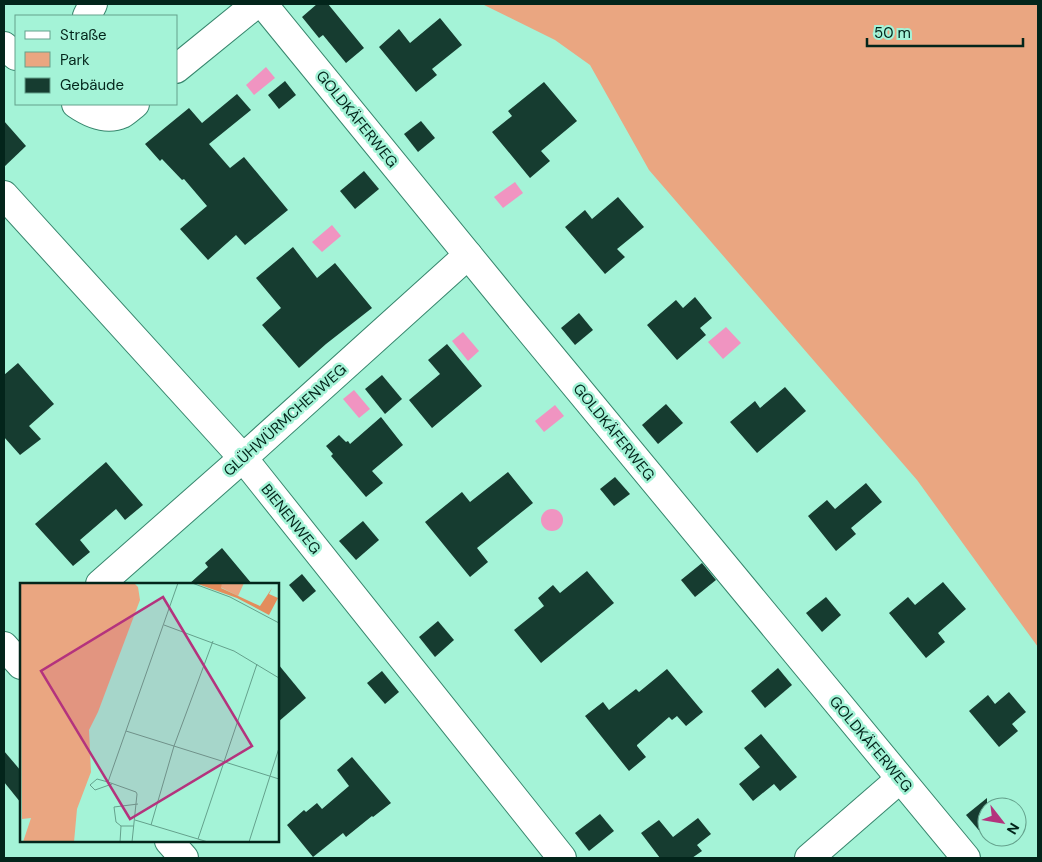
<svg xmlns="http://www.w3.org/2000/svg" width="1042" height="862" font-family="'DM Sans',sans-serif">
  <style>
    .green { fill: #eaa681 }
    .water { fill: #f094c1 }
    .building { fill: #163c30 }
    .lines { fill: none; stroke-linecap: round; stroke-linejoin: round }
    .minor-casing { stroke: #37866d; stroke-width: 30 }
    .minor { stroke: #fff; stroke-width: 28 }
    .labels { text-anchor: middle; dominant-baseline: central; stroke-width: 5; stroke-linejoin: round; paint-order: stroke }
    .street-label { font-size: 15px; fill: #03251b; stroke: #a4f3d7 }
    .inset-road { fill: none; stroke: #64a18c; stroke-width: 1 }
    .view { fill: #b4337d; fill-opacity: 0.15; stroke: #b4337d; stroke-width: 2.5 }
    .inset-edge { fill: none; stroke: #03251b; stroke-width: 2.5 }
  </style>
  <rect width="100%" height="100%" fill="#a4f3d7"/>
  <polygon class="green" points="482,4 1038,4 1038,647 917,480 649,170 590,65 555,40"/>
  <g class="water">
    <polygon points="266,67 275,78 254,95 246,85"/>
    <polygon points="515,182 523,193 503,208 494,197"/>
    <polygon points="332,225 341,236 322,252 312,242"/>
    <polygon points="726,327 741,343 723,359 708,342"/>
    <polygon points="463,332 479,351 468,361 452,341"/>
    <polygon points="354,390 370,409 359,418 343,399"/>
    <polygon points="555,405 564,416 544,432 535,421"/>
    <circle cx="552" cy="520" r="11"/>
  </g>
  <g class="building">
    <polygon points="317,4 328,4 364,48 346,63 323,35 319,38 302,17"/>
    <polygon points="440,18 462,45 432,69 437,75 416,92 379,47 399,29 410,43"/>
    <polygon points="285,81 296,95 279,109 268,95"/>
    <polygon points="544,82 577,121 541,151 550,161 530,178 492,132 512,116 508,111"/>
    <polygon points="237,94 251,110 209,144 230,168 244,157 288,210 245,245 236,235 208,260 180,229 207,206 184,179 182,180 162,159 160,161 145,144 189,108 202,123"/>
    <polygon points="4,121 26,146 4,167"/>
    <polygon points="421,121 435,138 418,152 404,134"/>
    <polygon points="364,171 379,189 355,209 340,191"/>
    <polygon points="618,197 644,227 617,249 625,257 605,274 565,227 585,210 592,219"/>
    <polygon points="293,247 317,278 335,263 372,308 326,344 299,368 262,325 281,308 256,278"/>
    <polygon points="695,297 712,318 700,328 706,335 677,360 647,325 676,300 683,308"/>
    <polygon points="579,313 593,330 575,345 561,328"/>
    <polygon points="447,344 482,386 432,428 409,400 440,374 428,360"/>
    <polygon points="18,363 54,404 29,426 41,439 20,455 4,437 4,375"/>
    <polygon points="382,375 402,399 385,414 365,389"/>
    <polygon points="785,387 806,411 757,453 730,422 755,401 760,408"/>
    <polygon points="666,404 683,423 658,444 642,425"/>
    <polygon points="381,417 403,445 372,471 383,483 366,497 331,456 333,454 326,446 339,435 346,442 348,441 350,444"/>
    <polygon points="106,462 143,505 125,520 116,509 80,540 90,552 73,566 35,524"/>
    <polygon points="508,472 533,503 477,548 488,562 470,577 425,522 462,492 470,502"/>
    <polygon points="615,477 630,494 614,506 600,489"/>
    <polygon points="866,483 882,502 851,528 856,534 836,551 808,516 827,500 835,509"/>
    <polygon points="363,521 379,540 356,560 339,541"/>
    <polygon points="222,548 252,584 189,584 208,567 205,563"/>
    <polygon points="702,563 716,580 695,597 681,580"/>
    <polygon points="587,571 614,603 541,663 514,630 544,606 538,598 553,585 560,593"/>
    <polygon points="302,574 316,591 303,602 289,585"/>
    <polygon points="943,582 966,609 938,633 945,642 926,658 889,613 908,597 915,605"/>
    <polygon points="826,597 841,615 822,632 806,613"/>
    <polygon points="438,621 454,640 435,657 419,637"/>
    <polygon points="278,664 306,698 278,722"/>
    <polygon points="778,668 792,685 765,708 751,691"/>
    <polygon points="667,669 703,712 686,726 677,716 672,720 669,717 637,745 637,746 646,757 629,771 585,716 603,702 609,710 636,689 639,692"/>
    <polygon points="382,671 399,692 385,704 367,683"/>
    <polygon points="1009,692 1026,712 1012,724 1018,731 999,747 969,711 988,695 995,704"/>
    <polygon points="761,734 797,777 780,791 774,784 753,801 739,784 760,767 744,748"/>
    <polygon points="4,751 21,771 21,803 4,782"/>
    <polygon points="352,757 391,803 373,817 372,816 346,837 343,833 313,857 287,825 304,810 306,812 317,803 322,809 349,786 337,770"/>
    <polygon points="987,798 987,840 966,815"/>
    <polygon points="600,814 614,831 589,851 575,833"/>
    <polygon points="698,818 711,834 697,845 702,851 692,858 660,858 641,833 659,820 673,837"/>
  </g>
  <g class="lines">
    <defs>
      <g id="minor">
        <polyline points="263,4 513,310 966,858"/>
        <polyline points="87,16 93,4"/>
        <polyline points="4,46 16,56"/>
        <polyline points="176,69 256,4"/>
        <path d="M76 104C89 113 106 121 122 114 126 112 131 107 135 104"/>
        <polyline points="4,195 243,458 562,858"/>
        <polyline points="100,584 243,458 468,255"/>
        <polyline points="4,646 21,665"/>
        <polyline points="169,841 184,858"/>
        <polyline points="809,858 900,779"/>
      </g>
    </defs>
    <use href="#minor" class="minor-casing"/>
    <use href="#minor" class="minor"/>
  </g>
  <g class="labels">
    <g class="street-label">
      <text transform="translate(357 119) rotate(51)">GOLDKÄFERWEG</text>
      <text transform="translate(285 420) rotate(-42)">GLÜHWÜRMCHENWEG</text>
      <text transform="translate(614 432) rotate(51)">GOLDKÄFERWEG</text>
      <text transform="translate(291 519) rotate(51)">BIENENWEG</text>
      <text transform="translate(871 744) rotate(50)">GOLDKÄFERWEG</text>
    </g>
  </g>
  <g transform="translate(20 583)">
    <rect width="259" height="259" fill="#a4f3d7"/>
    <path d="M0 0H114L118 4 120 17 78 129 69 147 71 189 57 226 54 259H3L11 235 2 236ZM202 0H224L218 13 200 4Z" fill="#eaa681"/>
    <path d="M175 0H202L201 5 240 23 252 5 249 11 258 15 249 32 217 15Z" fill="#e38d5c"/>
    <path class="inset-road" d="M172 0 210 14 259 40M144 42 214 68 259 95M106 148 259 196M88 199 158 0M92 201 75 207 70 202 77 196 88 199 116 209 117 211 112 259M115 237 188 259M131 242 154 163 193 58M114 243H101L96 239 94 224 118 221M178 256 237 81M100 259 101 243M229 259 259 165"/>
    <path class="view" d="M143 14 232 163 110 236 21 88Z"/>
    <rect width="259" height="259" class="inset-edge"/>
  </g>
  <rect width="1042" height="862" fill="none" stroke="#03251b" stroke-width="10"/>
  <rect x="15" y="15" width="162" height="90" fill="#a4f3d7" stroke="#64a18c"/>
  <rect x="25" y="31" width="25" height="8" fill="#ffffff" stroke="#64a18c"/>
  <text x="60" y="40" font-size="15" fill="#03251b">Straße</text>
  <rect x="25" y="52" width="25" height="15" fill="#eaa681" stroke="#64a18c"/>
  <text x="60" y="65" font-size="15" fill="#03251b">Park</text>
  <rect x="25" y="78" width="25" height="15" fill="#163c30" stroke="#64a18c"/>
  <text x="60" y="90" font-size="15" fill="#03251b">Gebäude</text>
  <g transform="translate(1002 822) rotate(121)"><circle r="24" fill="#a4f3d7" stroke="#64a18c"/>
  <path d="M0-4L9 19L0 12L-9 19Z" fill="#b4337d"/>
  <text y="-8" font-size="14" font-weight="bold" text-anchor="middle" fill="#03251b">N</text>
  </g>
  <path d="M867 38v8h156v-8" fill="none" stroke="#03251b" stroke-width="2.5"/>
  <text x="874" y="38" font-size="15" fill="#03251b" stroke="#a4f3d7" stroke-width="4" paint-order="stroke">50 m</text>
</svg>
